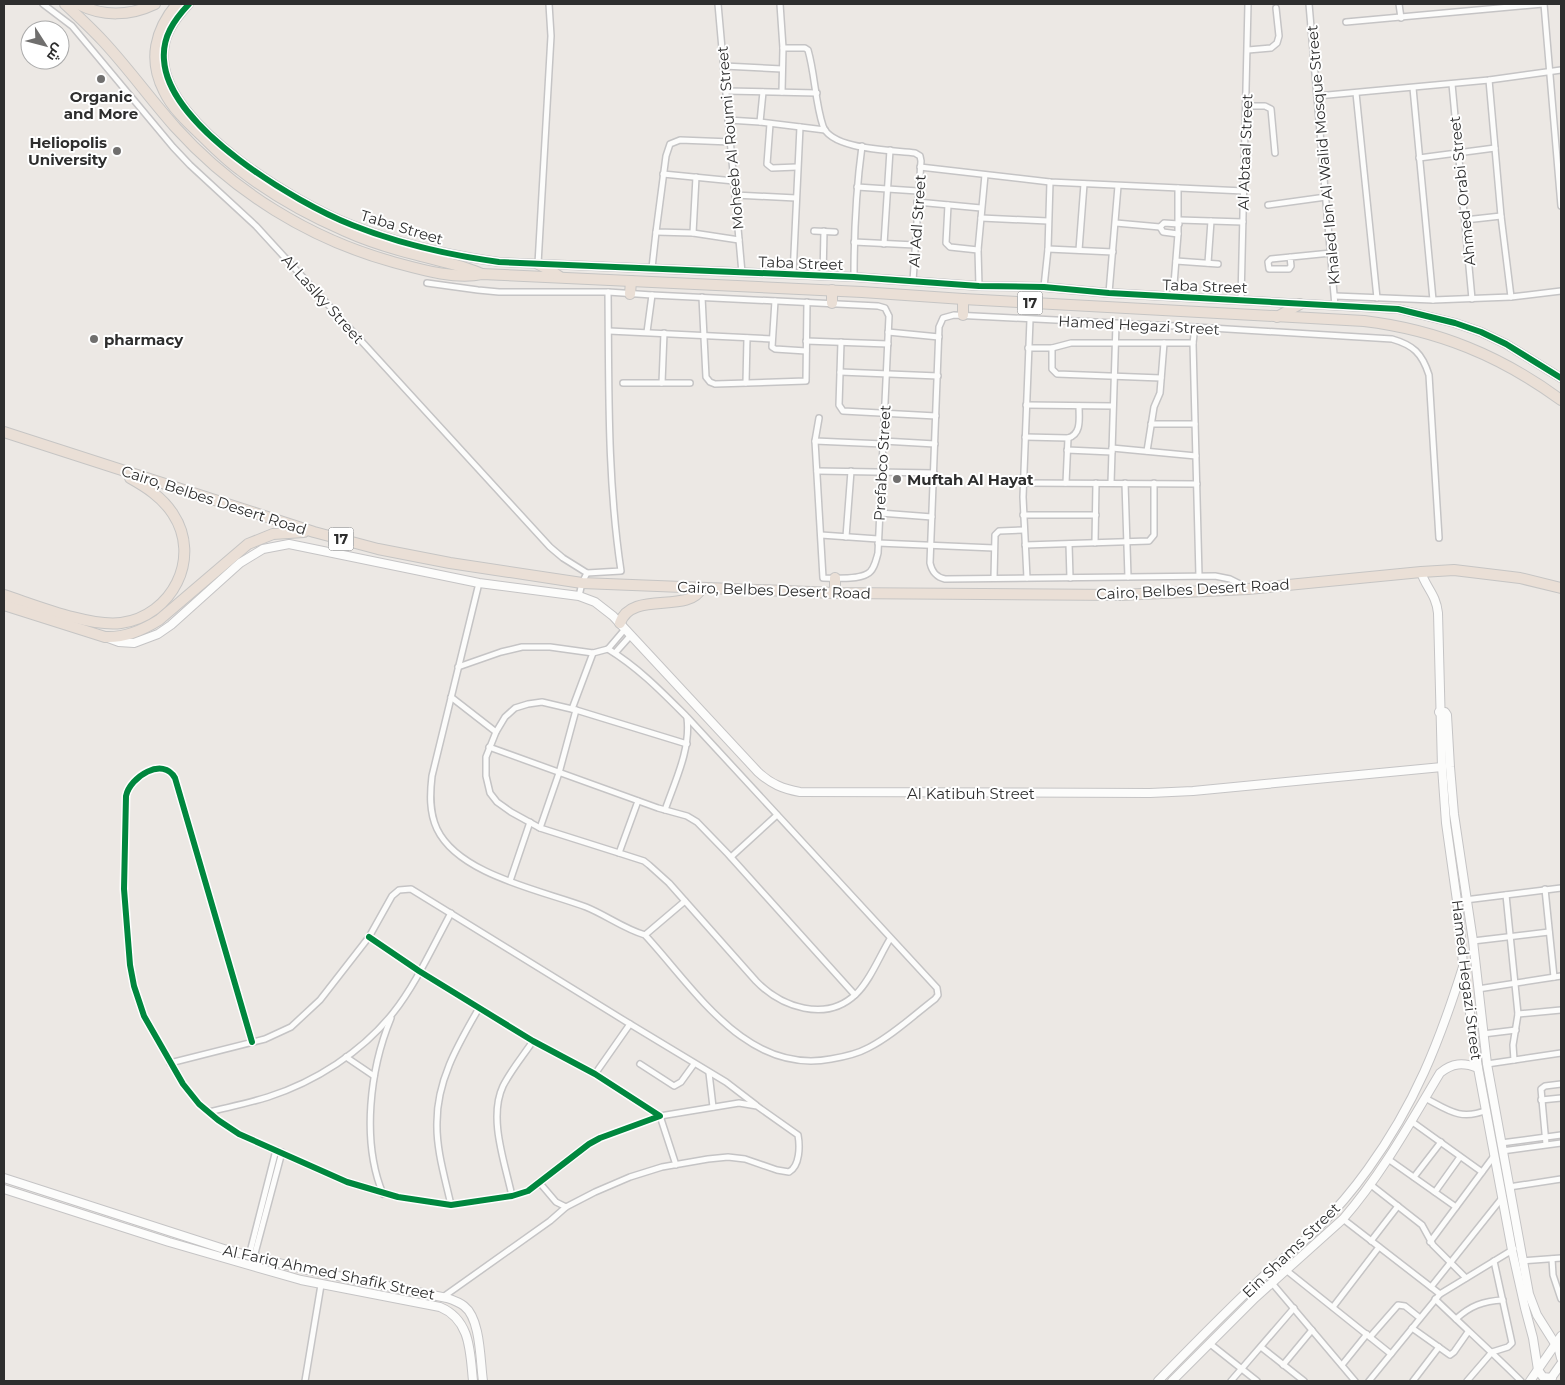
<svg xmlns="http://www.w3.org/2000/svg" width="1565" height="1385" font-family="Montserrat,Cairo,sans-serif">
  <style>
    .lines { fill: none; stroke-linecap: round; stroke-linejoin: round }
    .street-casing { stroke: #c5c4c5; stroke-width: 8 }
    .secondary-casing { stroke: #c5c4c5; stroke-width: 10 }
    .highway-casing { stroke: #c6c5c4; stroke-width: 12 }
    .street { stroke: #fcfcfb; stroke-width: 5 }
    .secondary { stroke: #fcfcfb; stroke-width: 8 }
    .highway { stroke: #eadfd6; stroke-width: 10 }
    .cycleway-casing { stroke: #fff; stroke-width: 9 }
    .cycleway { stroke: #00873e; stroke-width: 6 }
    .poi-dot { fill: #706f6e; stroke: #fff; stroke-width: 2 }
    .labels { text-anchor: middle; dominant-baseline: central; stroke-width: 4; stroke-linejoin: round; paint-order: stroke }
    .shield { fill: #fff; stroke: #6d6d6d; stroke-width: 1 }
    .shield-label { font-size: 14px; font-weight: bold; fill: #2e2e2e }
    .poi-label { font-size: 15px; font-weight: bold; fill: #2e2e2e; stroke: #fff; text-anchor: start }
    .street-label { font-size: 15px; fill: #2e2e2e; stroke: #fff }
  </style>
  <rect width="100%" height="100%" fill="#ece8e4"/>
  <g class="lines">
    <defs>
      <g id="street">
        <polyline points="43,4 72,26 173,147 190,165 256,226 550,547 563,558 587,573 582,583 579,596"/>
        <polyline points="718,4 742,273"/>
        <polyline points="780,4 783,48 782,92"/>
        <polyline points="1309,4 1335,306"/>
        <polyline points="1399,4 1401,18"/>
        <polyline points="1544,4 1561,206"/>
        <polyline points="1346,22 1543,4"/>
        <path d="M783 48H805L808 50C815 74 815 102 823 126 831 150 893 150 915 153L920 156 921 161 913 281"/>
        <polyline points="1248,50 1271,48 1277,43 1279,36 1276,8"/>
        <polyline points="724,66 782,69"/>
        <polyline points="1489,80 1501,216 1511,297"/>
        <polyline points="1452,84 1472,299"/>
        <polyline points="1413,88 1433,300"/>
        <polyline points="726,91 817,93"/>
        <polyline points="1356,93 1377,298"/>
        <polyline points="1317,96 1489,80 1561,70"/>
        <polyline points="1246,106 1265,106 1271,109 1275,153"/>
        <polyline points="728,120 760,122 825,130"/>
        <polyline points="760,122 763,92"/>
        <polyline points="770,124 767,164 772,168 797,167"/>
        <polyline points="731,142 680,140 670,144 666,156 656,232 693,233 739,240"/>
        <polyline points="1419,158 1495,148"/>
        <polyline points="920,167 1050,182 1244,191"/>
        <polyline points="663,174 734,181"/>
        <polyline points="857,187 918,191"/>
        <polyline points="735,195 796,198"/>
        <polyline points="917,202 981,208"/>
        <polyline points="948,205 946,243 950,247 978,250"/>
        <polyline points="1268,205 1326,197"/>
        <polyline points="981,218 1048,221"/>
        <polyline points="1179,220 1243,222"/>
        <polyline points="1465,220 1501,216"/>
        <polyline points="1116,223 1160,227 1164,223 1179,224"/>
        <polyline points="1160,227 1163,232 1178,234"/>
        <polyline points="814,231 835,232"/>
        <polyline points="693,233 696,177"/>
        <polyline points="854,242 915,245"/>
        <polyline points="884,244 890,150"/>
        <polyline points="1048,249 1113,252"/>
        <polyline points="1079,250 1084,184"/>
        <polyline points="1290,257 1291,266 1289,269 1269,269 1268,262 1271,259 1331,253"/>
        <polyline points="1176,261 1218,264"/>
        <polyline points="1208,263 1211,221"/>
        <polyline points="538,264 551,36 549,4"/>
        <polyline points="652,268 656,232"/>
        <polyline points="793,275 800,127"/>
        <polyline points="823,276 824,231"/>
        <path d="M854 277C854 233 856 190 862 146"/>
        <path d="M427 283 478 290 499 292H608L652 295 878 306 885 308 889 316 878 553C876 560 874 571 867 574 857 580 835 578 823 578L815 441 819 418"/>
        <polyline points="979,286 978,250 985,175"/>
        <polyline points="1044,287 1048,249 1050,182"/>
        <polyline points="1109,293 1118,186"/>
        <polyline points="1335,296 1433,300 1511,297 1561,291"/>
        <polyline points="702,297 706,377 710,382 715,384 806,381 807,302"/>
        <polyline points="1173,297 1178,234 1178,188"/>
        <polyline points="1241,299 1248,4"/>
        <polyline points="775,301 772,347 775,349 806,351"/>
        <polyline points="1195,327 1193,343 1199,576"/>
        <polyline points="609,331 772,339"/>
        <polyline points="647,332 652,295"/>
        <polyline points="888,332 939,337"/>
        <polyline points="806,341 888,344"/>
        <polyline points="841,342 839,405 843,411 936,416"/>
        <polyline points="1028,348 1052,348 1071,343 1193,343"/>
        <polyline points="1052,348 1052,369 1057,374 1161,378"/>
        <polyline points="840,372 938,376"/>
        <polyline points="623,383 690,383"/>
        <polyline points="662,383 664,333"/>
        <polyline points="746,383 747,338"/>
        <polyline points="1026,405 1113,406"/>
        <polyline points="1151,424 1195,424"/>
        <path d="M1025 437 1068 438C1082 434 1079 418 1079 406"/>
        <polyline points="815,441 883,444"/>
        <polyline points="883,441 935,444"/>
        <polyline points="1112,448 1196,456"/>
        <polyline points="1067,450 1112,452"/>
        <polyline points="1147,451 1154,407 1160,393 1164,343"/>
        <polyline points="817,471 934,473"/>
        <polyline points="1023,483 1197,484"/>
        <polyline points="1066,483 1068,438"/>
        <polyline points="1111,483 1116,324"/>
        <polyline points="1125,483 1128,577"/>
        <polyline points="880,513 932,517"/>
        <polyline points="1023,515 1096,515"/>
        <polyline points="821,535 878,539"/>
        <polyline points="846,537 851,471"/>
        <polyline points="878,543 994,548"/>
        <polyline points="1095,543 1096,483"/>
        <polyline points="1069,544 1070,578"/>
        <polyline points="1025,545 1149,541 1154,535 1154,483"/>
        <path d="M587 573 621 571C607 478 609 385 608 292"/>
        <polyline points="994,578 995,535 999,531 1024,530"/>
        <polyline points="1027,578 1023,497 1030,320"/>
        <path d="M479 583 432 776C430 793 429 812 437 829 459 875 541 890 586 907 606 915 624 929 645 935 695 989 746 1075 831 1059 843 1057 857 1054 868 1048 892 1036 914 1015 935 999L938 995 937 988 687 717C662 692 639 668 608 649"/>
        <path d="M1246 587 1230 579 1215 576 945 579C936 577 932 572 930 563L939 327 943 318 954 315 1195 327 1392 339C1413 345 1422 353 1429 375L1439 538"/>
        <polyline points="615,653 631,635"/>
        <polyline points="458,667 501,652 522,647 550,647 593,653 608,649 625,629"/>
        <polyline points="451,697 496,732"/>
        <polyline points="572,709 593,653"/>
        <path d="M687 744 576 710 542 702 528 704 515 708 505 717 496 732 486 757V776L490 793 497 802 511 812 540 828 619 853 644 861 649 865 669 883 756 981C781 1007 826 1023 856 994 870 981 880 955 890 939"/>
        <polyline points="489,747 658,808 687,816 697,822 728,854 855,995"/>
        <path d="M665 810C675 781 691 749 687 718"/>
        <polyline points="540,828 559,773 576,710"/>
        <polyline points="619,853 638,801"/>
        <polyline points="731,857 777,815"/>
        <polyline points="510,881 530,822"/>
        <polyline points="1545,889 1554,977"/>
        <polyline points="1506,895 1518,1014 1513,1045 1514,1060"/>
        <polyline points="1457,901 1561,888"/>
        <polyline points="645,935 685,901"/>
        <polyline points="1473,941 1549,932"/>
        <polyline points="1478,989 1561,976"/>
        <polyline points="1518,1014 1561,1010"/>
        <polyline points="630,1024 726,1082 756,1105"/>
        <polyline points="1483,1034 1516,1030"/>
        <path d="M252 1042 175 778C163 756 130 777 126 796L124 889 130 965 134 986 144 1016 183 1084 199 1104 218 1120 239 1134 347 1182 398 1197 451 1205 512 1196 528 1191 589 1144 600 1138 660 1116 595 1074 533 1041 419 971 369 937"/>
        <polyline points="346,1057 374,1076"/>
        <polyline points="170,1063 265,1039 291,1027 320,1000 369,937 392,896 399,890 411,889 630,1024 595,1074"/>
        <polyline points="640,1064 674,1086 681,1082 694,1064"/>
        <polyline points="1487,1064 1561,1053"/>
        <polyline points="709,1073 713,1107"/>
        <path d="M1425 1098C1448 1110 1460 1121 1487 1110"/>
        <polyline points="1541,1100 1561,1098"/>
        <path d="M209 1112C229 1107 249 1103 268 1097 315 1082 362 1052 393 1013 416 984 433 946 451 913"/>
        <polyline points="1411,1121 1482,1172"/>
        <polyline points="1501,1143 1561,1135"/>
        <polyline points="1546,1144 1541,1089 1545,1086 1561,1084"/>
        <polyline points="1502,1151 1561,1143"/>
        <polyline points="1388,1159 1456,1207"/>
        <polyline points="1414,1177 1441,1142"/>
        <path d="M539 1182 556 1202 566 1207 595 1192 630 1177 662 1167 708 1159 728 1157 745 1159 777 1170 789 1172C800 1166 800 1146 798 1135L757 1106 739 1103 660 1116 676 1165"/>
        <polyline points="1371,1185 1422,1225 1433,1245 1466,1278"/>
        <polyline points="1509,1187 1561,1179"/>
        <polyline points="1435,1192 1460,1157"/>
        <path d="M383 1194C361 1141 370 1069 391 1018"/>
        <path d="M512 1196C505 1163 488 1118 503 1086 511 1070 523 1056 533 1041"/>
        <path d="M451 1205C445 1178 436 1149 437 1122 437 1079 459 1043 479 1008"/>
        <polyline points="1343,1219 1440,1294"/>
        <polyline points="1371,1241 1398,1206"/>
        <polyline points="1430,1242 1494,1156"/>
        <polyline points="249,1256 276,1150"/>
        <polyline points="254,1257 282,1152"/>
        <polyline points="1552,1259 1553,1275 1561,1299"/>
        <polyline points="1522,1261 1561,1258"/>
        <polyline points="1286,1270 1391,1354"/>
        <polyline points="1272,1283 1355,1381"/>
        <polyline points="1431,1287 1502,1198"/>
        <polyline points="443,1297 550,1221 566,1207"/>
        <path d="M1435 1299C1464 1327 1493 1353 1521 1381"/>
        <polyline points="1333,1307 1379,1247"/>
        <path d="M1456 1319C1470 1306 1483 1301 1503 1300"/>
        <polyline points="1412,1328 1450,1355 1454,1352 1468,1332"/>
        <polyline points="1370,1337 1398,1305 1405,1306 1420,1318"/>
        <polyline points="1209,1343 1257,1381"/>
        <polyline points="1261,1347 1304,1381"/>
        <polyline points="1283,1365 1312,1330"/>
        <polyline points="1342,1365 1367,1334"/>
        <polyline points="305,1381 321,1285"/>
        <polyline points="1231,1381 1294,1308"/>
        <polyline points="1369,1381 1440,1294 1514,1249"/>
        <polyline points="1413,1381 1439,1347"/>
        <polyline points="1467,1381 1492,1352 1508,1347 1512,1343 1494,1261"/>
      </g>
      <g id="secondary">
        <path d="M189 4C174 20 162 37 164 60 168 127 296 203 352 225 400 244 448 255 499 262L854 277 979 286 1044 287 1109 293 1398 309 1455 323 1481 332 1506 344 1561 378"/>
        <path d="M1421 572C1426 588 1436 594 1438 613L1442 767 1446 823 1459 915 1463 965 1478 1068 1512 1250 1525 1308 1533 1338 1538 1370 1543 1377 1552 1378"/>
        <path d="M108 638 119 642 134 643 158 634 171 625 240 563 263 549 289 544 479 583 579 596 595 602 613 616 758 772C771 784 783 789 800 792L1150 793 1193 791 1442 767"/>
        <polyline points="1439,712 1445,712 1447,715 1450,767 1454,814 1473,941 1487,1064 1529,1294 1537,1315 1559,1350 1561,1358"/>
        <path d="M4 1178 227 1250 303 1269 447 1298C453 1300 459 1302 464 1306 481 1319 480 1361 483 1381"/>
        <path d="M4 1189 169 1242 301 1280 440 1307C471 1320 470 1352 473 1381"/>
        <path d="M1158 1381C1194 1344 1230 1307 1268 1272 1284 1257 1301 1244 1317 1229 1335 1211 1353 1190 1368 1169 1415 1104 1439 1043 1463 967"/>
        <path d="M1172 1381 1255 1298 1343 1219C1382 1174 1410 1123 1440 1073 1452 1063 1463 1062 1478 1068"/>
        <polyline points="1530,1381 1561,1336"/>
        <polyline points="1549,1381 1561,1364"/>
      </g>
      <g id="highway">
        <path d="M65 4C78 16 91 28 103 41 129 69 151 100 176 128 234 192 310 239 393 262 419 269 455 280 482 274L862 292 963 299 1364 321C1438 330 1501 356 1561 400"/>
        <path d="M78 4C103 17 130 16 155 4"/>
        <path d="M177 4C155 30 148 60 164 91 172 108 187 122 201 135 213 147 226 160 240 170 272 195 308 215 345 231 367 241 393 249 417 255 439 261 461 265 482 274"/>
        <polyline points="538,264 550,270 560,277"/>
        <polyline points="832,290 832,303"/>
        <polyline points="630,294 631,281"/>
        <polyline points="963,315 963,299"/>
        <polyline points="1277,317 1300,304"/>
        <polyline points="4,432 314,532 378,549 450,563 582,583 835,593 1120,595 1248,589 1421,572 1454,570 1520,578 1561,588"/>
        <polyline points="835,578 835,593"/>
        <path d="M4 595C35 605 89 627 121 623 172 616 202 558 173 514 162 497 146 487 130 478"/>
        <path d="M4 605 105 637C123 638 143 630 159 620L248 544 273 534 304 532"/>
        <path d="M620 623C631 590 688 614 701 589"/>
      </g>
    </defs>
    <use href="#street" class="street-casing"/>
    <use href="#secondary" class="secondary-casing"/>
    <use href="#highway" class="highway-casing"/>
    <use href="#street" class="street"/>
    <use href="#secondary" class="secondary"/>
    <use href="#highway" class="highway"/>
    <defs>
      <g id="cycleway">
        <path d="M189 4C174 20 162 37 164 60 168 127 296 203 352 225 400 244 448 255 499 262L854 277 979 286 1044 287 1109 293 1398 309 1455 323 1481 332 1506 344 1561 378"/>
        <path d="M252 1042 175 778C163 756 130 777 126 796L124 889 130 965 134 986 144 1016 183 1084 199 1104 218 1120 239 1134 347 1182 398 1197 451 1205 512 1196 528 1191 589 1144 600 1138 660 1116 595 1074 533 1041 419 971 369 937"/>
      </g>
    </defs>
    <use href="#cycleway" class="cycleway-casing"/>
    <use href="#cycleway" class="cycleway"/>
  </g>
  <g class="poi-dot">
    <circle cx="101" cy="79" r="5"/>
    <circle cx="117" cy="151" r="5"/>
    <circle cx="94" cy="339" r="5"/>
    <circle cx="897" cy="479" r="5"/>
  </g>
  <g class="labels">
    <g class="shield">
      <rect x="1017.5" y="291.5" width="25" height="23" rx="4"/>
      <rect x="328.5" y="527.5" width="25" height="23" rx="4"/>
    </g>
    <g class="shield-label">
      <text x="1030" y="303">17</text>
      <text x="341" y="539">17</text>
    </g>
    <g class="poi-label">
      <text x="101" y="96" text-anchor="middle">Organic<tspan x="101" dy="17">and More</tspan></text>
      <text x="107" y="142" text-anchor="end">Heliopolis<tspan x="107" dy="17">University</tspan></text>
      <text x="104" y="339">pharmacy</text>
      <text x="907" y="479">Muftah Al Hayat</text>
    </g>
    <g class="street-label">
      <text transform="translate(730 138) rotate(-95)">Moheeb Al Roumi Street</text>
      <text transform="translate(1245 152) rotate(-88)">Al Abtaal Street</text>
      <text transform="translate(1323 155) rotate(-95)">Khaled Ibn Al Walid Mosque Street</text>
      <text transform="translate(1462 191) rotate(-96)">Ahmed Orabi Street</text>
      <text transform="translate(917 221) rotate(-86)">Al Adl Street</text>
      <text transform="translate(402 227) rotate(17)">Taba Street</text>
      <text transform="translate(801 263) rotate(2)">Taba Street</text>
      <text transform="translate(1205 286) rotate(2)">Taba Street</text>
      <text transform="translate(323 299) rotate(48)">Al Laslky Street</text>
      <text transform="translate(1139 325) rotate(3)">Hamed Hegazi Street</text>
      <text transform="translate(882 463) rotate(-87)">Prefabco Street</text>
      <text transform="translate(214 500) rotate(18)">Cairo, Belbes Desert Road</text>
      <text transform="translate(1193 589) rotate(-3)">Cairo, Belbes Desert Road</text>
      <text transform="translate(774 590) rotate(2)">Cairo, Belbes Desert Road</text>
      <text x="971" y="793">Al Katibuh Street</text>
      <text transform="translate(1467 980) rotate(83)">Hamed Hegazi Street</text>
      <text transform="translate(1291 1250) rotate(-44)">Ein Shams Street</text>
      <text transform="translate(329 1272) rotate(12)">Al Fariq Ahmed Shafik Street</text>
    </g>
  </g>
  <rect width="1565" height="1385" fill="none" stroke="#2e2e2e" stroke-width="10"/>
  <g transform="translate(45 45) rotate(126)"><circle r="24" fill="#ffffff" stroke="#ababab"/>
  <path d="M0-4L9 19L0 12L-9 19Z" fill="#706f6e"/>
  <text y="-8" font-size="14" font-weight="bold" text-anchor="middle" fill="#2e2e2e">ش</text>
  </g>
</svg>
